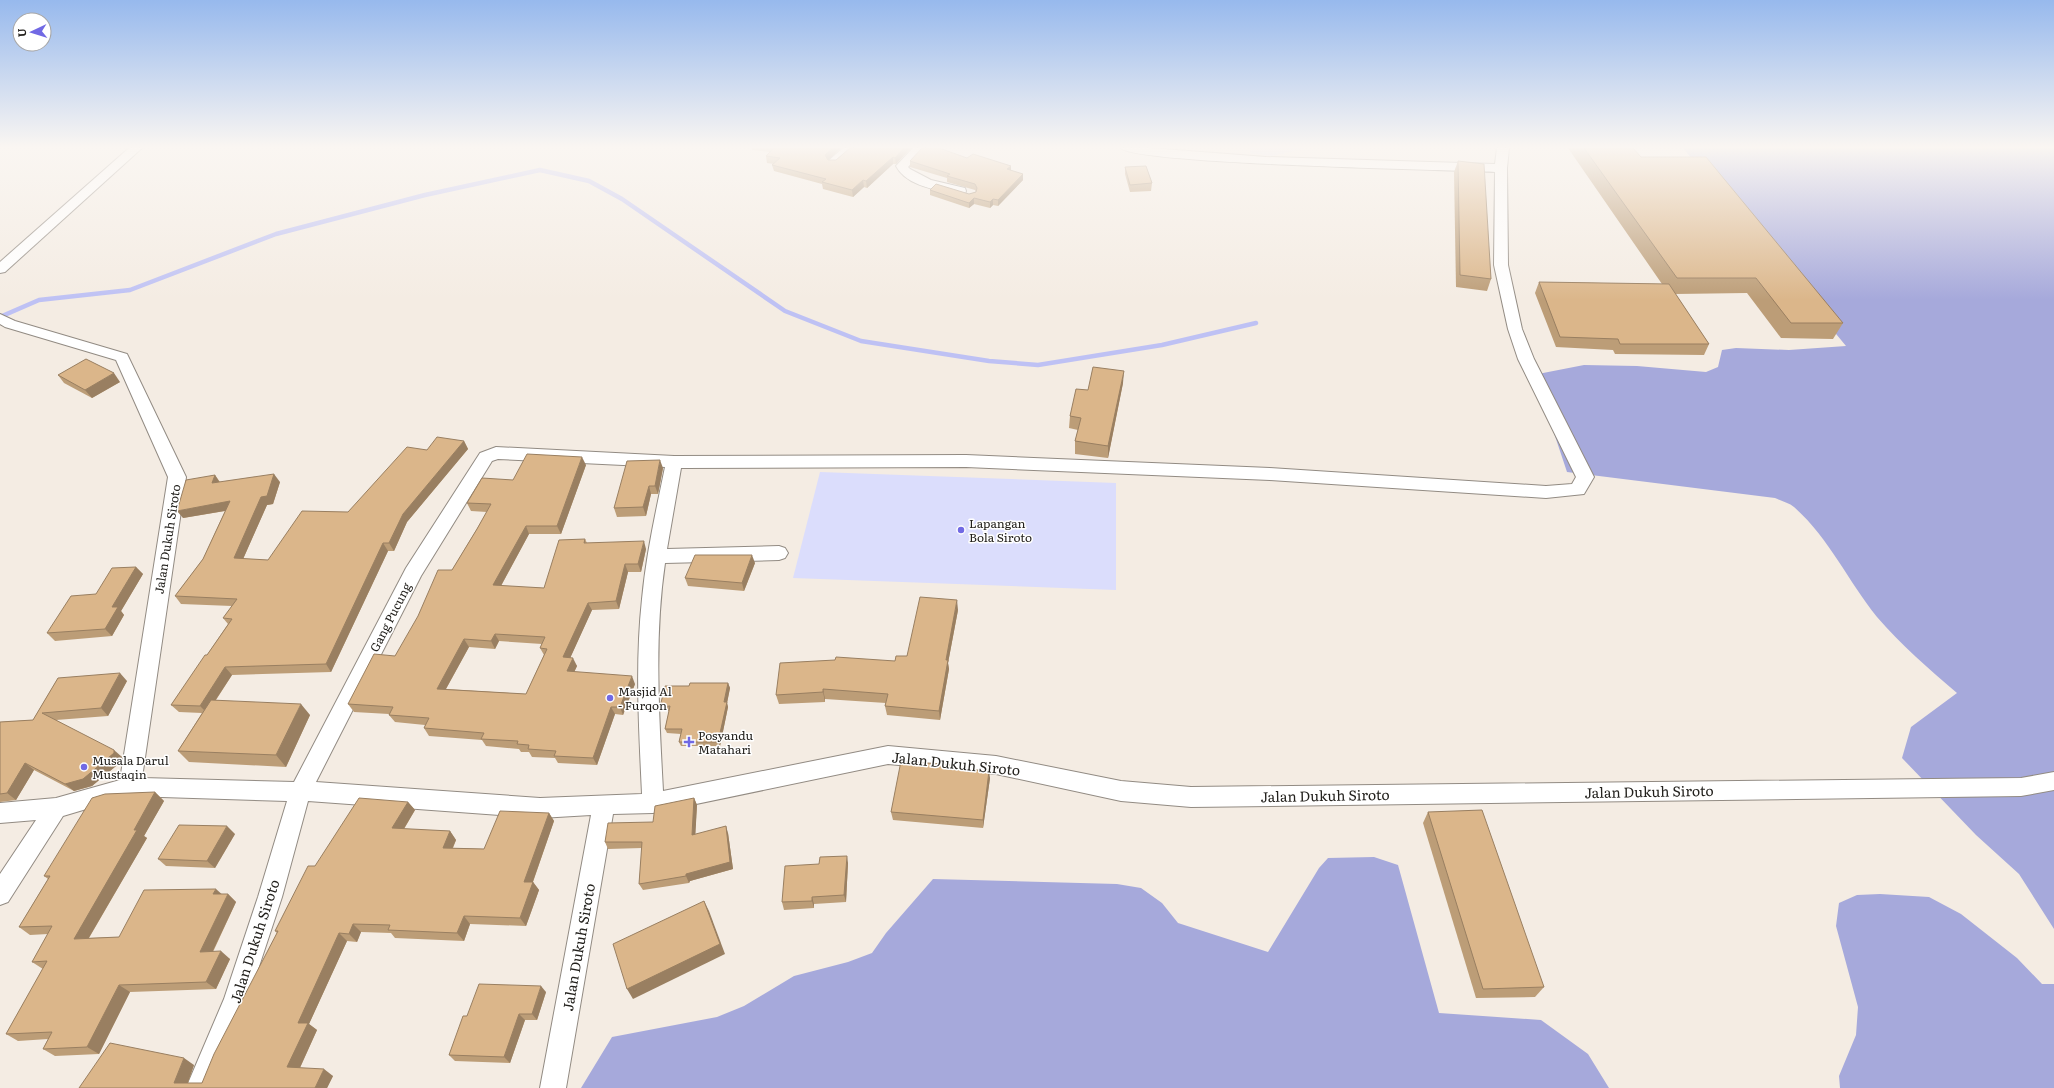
<svg xmlns="http://www.w3.org/2000/svg" width="2054" height="1088" font-family="Literata,serif">
  <style>
    .green { fill: #dbddfc }
    .forest { fill: #a6a9db }
    .lines { fill: none; stroke-linecap: round; stroke-linejoin: round }
    .stream { stroke: #bec1f4; stroke-width: 4.5 }
    .minor-casing { stroke: #928b83; stroke-width: 2 }
    .minor { fill: #fff; fill-rule: evenodd }
    .wall { fill: #bc9d77; fill-rule: evenodd }
    .shaded-wall { fill: #997f61 }
    .building { fill: #dbb68a; stroke: #997f61; fill-rule: evenodd }
    .poi-dot { fill: #7169e4; stroke: #fff; stroke-width: 1.5 }
    .labels { text-anchor: middle; dominant-baseline: central; stroke-width: 3; stroke-linejoin: round; paint-order: stroke }
    .poi-label { font-size: 12px; fill: #23211d; stroke: #fff; text-anchor: start }
    .street-label { font-size: 12px; fill: #23211d; stroke: #fff }
    .near-street-label { font-size: 14px; fill: #23211d; stroke: #fff }
  </style>
  <rect width="100%" height="100%" fill="#f4ece3"/>
  <g class="green">
    <polygon points="1250,148 1307,148 1272,156 1250,153"/>
    <polygon points="820,472 1116,483 1116,590 793,578"/>
  </g>
  <g class="forest">
    <path d="M1683 148H2054V929L2019 874 1976 835 1902 758 1911 727 1957 693C1929 669 1901 645 1877 617 1848 581 1829 538 1794 507 1789 503 1781 501 1775 498L1567 472 1546 409 1538 374 1584 365 1637 366 1706 372 1718 367 1722 350 1736 348 1789 350 1846 346Z"/>
    <polygon points="1374,857 1398,865 1439,1013 1541,1020 1588,1054 1609,1088 581,1088 612,1037 717,1017 744,1006 794,976 848,962 872,953 886,933 933,879 1117,884 1141,888 1162,903 1178,923 1268,952 1319,868 1328,858"/>
    <polygon points="1880,894 1929,897 1961,914 2017,958 2042,984 2054,984 2054,1088 1840,1088 1839,1076 1856,1035 1858,1007 1836,926 1839,903 1857,895"/>
  </g>
  <g class="lines">
    <polyline class="stream" points="0,317 39,300 130,290 276,234 425,195 540,170 589,181 622,199 785,311 861,341 989,361 1038,365 1162,345 1256,323"/>
    <defs>
      <g id="minor">
        <polygon points="129,148 142,148 5,272 0,273 0,262"/>
        <polygon points="843,148 856,148 837,165 829,165 827,162"/>
        <path d="M913 148H926L908 167 910 169 931 180 965 188 966 191 965 194 960 195C939 190 907 187 896 166Z"/>
        <path d="M1121 148H1150L1266 157 1495 164 1497 148H1509L1507 168 1508 265 1522 329 1534 359 1594 477 1584 494 1546 498 1270 480 966 467 681 468 667 549 779 546 785 548 788 553 785 558 779 560 665 563C654 638 659 715 663 791L888 746 996 756 1121 781 1191 787 2021 778 2054 772V790L2021 796 1191 807 1121 801 996 774 888 764 653 813 613 814 566 1088H540L591 815 540 818 308 801 282 897 248 1000 212 1088H186L224 999 258 897 287 801 130 796 63 816 8 902 0 905V874L36 820 0 823V803L56 798 120 780 168 477 116 360 5 327 0 324V314L15 321 127 354 186 477 142 778 294 782 406 568 480 453 496 447 674 456 966 455 1270 468 1546 486 1572 484 1576 477 1518 359 1508 329 1494 265 1495 172C1454 170 1132 164 1121 148ZM498 459 665 467C656 511 646 555 642 599 635 664 639 729 642 794L540 798 316 782 421 576 492 461Z"/>
      </g>
    </defs>
    <use href="#minor" class="minor-casing"/>
    <use href="#minor" class="minor"/>
  </g>
  <g class="wall">
    <polygon points="752,148 841,148 828,160 836,160 850,148 911,148 896,164 893,164 867,188 864,187 853,197 823,189 822,184 774,171 772,165 774,164 767,163 766,156 770,152 752,150"/>
    <polygon points="1568,148 1633,148 1641,157 1843,323 1833,339 1781,338 1747,293 1675,294 1709,344 1704,355 1615,354 1613,350 1556,347 1535,293 1539,282 1662,284"/>
    <polygon points="967,158 1011,170 1023,180 998,206 993,205 990,208 974,204 969,208 930,195 930,190 969,194 976,192 975,190 947,182 947,178 910,167 910,161"/>
    <polygon points="1458,161 1491,279 1487,291 1456,287 1454,172"/>
    <polygon points="1125,167 1152,183 1151,191 1130,192 1125,174"/>
    <polygon points="58,375 120,382 92,398 64,383"/>
    <polygon points="1123,383 1108,458 1075,454 1075,441 1078,430 1069,428 1070,416 1088,390"/>
    <polygon points="464,441 468,449 407,522 394,551 388,551 331,672 232,675 216,700 310,715 286,767 189,762 178,751 202,713 179,712 171,705 207,655 228,624 223,618 232,606 181,604 175,596 203,559 225,511 183,518 215,475 220,482 280,482 273,504 267,505 243,559 268,560 348,512 427,450"/>
    <path d="M586 465 561 534H529L501 586 544 588 585 539 587 543 646 549 641 572H628L619 609 592 610 570 658 577 666 574 672 635 684 623 715 615 714 597 765 558 763 555 758 532 757 529 752H521L519 749 486 746 482 740 429 736 424 728 425 725 395 722 389 715V714L354 712 348 704 395 656 452 570 487 512 471 511 467 503 513 480ZM499 641 542 644 540 648 544 655 526 694 446 689 469 647 495 649Z"/>
    <polygon points="663,468 658,494 651,494 646,516 617,517 614,508"/>
    <polygon points="755,563 744,591 688,586 685,578"/>
    <polygon points="136,567 143,574 121,611 124,615 112,636 55,641 47,633 96,594"/>
    <polygon points="958,610 948,663 949,669 940,720 887,715 885,706 886,703 825,699 825,702 779,704 776,695 895,661 907,656"/>
    <polygon points="58,678 127,681 108,716 56,720 122,757 122,761 92,786 74,791 34,770 16,800 0,802 0,722 33,720"/>
    <polygon points="728,683 730,688 727,703 728,707 720,746 681,746 679,742 681,734 667,733 665,729 669,711 662,711 660,707 689,686"/>
    <polygon points="954,765 954,768 990,778 983,828 893,820 891,812"/>
    <polygon points="155,792 164,801 144,836 147,838 89,938 119,937 221,894 228,894 236,902 213,952 230,959 216,989 130,992 99,1054 55,1056 43,1049 48,1039 18,1041 6,1034 43,969 32,962 48,934 30,935 19,927 48,879 44,876"/>
    <polygon points="694,798 697,805 695,834 728,833 733,869 690,881 689,883 643,890 639,884 642,848 608,849 605,842 653,822"/>
    <polygon points="408,802 415,810 404,829 450,831 456,840 453,848 484,849 549,813 554,821 533,882 539,890 526,926 470,924 464,941 395,938 391,933 361,932 357,942 347,941 309,1024 317,1030 300,1068 333,1076 327,1088 79,1088 194,1065 188,1083 202,1083 277,933 275,931 315,866"/>
    <polygon points="1428,812 1544,987 1535,997 1476,998 1423,823"/>
    <polygon points="235,834 215,868 166,866 158,859"/>
    <polygon points="848,863 846,902 814,904 814,908 784,910 782,902"/>
    <polygon points="546,992 537,1020 525,1020 510,1063 455,1061 449,1055 467,1016"/>
  </g>
  <g class="shaded-wall">
    <polygon points="833,148 841,148 826,162 825,155"/>
    <polygon points="904,148 911,148 896,164 895,158"/>
    <polygon points="893,157 893,164 867,188 866,181"/>
    <polygon points="1011,166 1011,172 1007,169"/>
    <polygon points="1023,174 1023,180 998,206 998,200"/>
    <polygon points="863,180 864,187 853,197 852,190"/>
    <polygon points="974,198 974,204 969,208 969,203"/>
    <polygon points="993,199 993,205 990,208 990,202"/>
    <polygon points="1124,371 1123,383 1108,458 1108,446"/>
    <polygon points="114,373 120,382 92,398 85,390"/>
    <polygon points="464,441 468,449 407,522 394,551 389,543 403,514"/>
    <polygon points="582,457 586,465 561,534 557,526"/>
    <polygon points="660,460 663,468 658,494 655,486"/>
    <polygon points="274,474 280,482 273,504 267,505 240,566 234,558 261,497"/>
    <polygon points="215,475 220,483 212,483"/>
    <polygon points="649,486 651,494 646,516 643,507"/>
    <polygon points="230,501 236,509 183,518 177,511"/>
    <polygon points="526,526 529,534 497,593 493,585"/>
    <polygon points="644,541 646,549 641,572 638,564"/>
    <polygon points="383,543 388,551 331,672 326,664"/>
    <polygon points="752,555 755,563 744,591 742,583"/>
    <polygon points="625,564 628,572 619,609 616,601"/>
    <polygon points="136,567 143,574 121,611 124,615 112,636 105,629 112,607"/>
    <polygon points="957,600 958,610 948,663 949,669 940,720 939,711 946,660"/>
    <polygon points="588,603 592,610 567,665 563,657"/>
    <polygon points="495,634 499,641 495,649 491,641"/>
    <polygon points="464,639 469,647 442,696 437,689"/>
    <polygon points="573,658 577,666 571,679 567,671"/>
    <polygon points="225,667 232,675 207,713 200,706"/>
    <polygon points="120,673 127,681 108,716 101,708"/>
    <polygon points="632,676 635,684 623,715 620,707"/>
    <polygon points="728,683 730,688 727,703 728,707 720,746 718,742 724,702"/>
    <polygon points="823,689 825,699 825,702 823,692"/>
    <polygon points="301,704 310,715 286,767 276,755"/>
    <polygon points="611,707 615,714 597,765 593,758"/>
    <polygon points="114,750 122,757 122,761 92,786 74,791 65,784"/>
    <polygon points="25,763 34,770 16,800 7,793"/>
    <polygon points="989,771 990,778 983,828 983,820"/>
    <polygon points="155,792 164,801 144,836 147,838 84,946 74,939"/>
    <polygon points="694,798 697,805 695,842 692,835"/>
    <polygon points="408,802 415,810 399,837 392,828"/>
    <polygon points="549,813 554,821 530,890 524,882"/>
    <polygon points="227,826 235,834 215,868 207,861"/>
    <polygon points="726,826 728,833 733,869 690,881 689,883 686,876 686,874"/>
    <polygon points="450,831 456,840 449,856 443,848"/>
    <polygon points="847,856 848,863 846,902 844,895"/>
    <polygon points="533,882 539,890 526,926 520,918"/>
    <polygon points="216,889 225,897 213,894"/>
    <polygon points="228,894 236,902 209,959 200,952"/>
    <polygon points="812,897 814,904 814,908 812,901"/>
    <polygon points="704,901 709,911 725,954 633,999 627,989"/>
    <polygon points="464,916 470,924 464,941 457,933"/>
    <polygon points="353,924 361,932 357,942 349,934"/>
    <polygon points="339,933 347,941 309,1024 317,1030 297,1074 287,1067 298,1023"/>
    <polygon points="221,951 230,959 216,989 206,982"/>
    <polygon points="119,985 130,992 99,1054 87,1047"/>
    <polygon points="541,986 546,992 537,1020 532,1014"/>
    <polygon points="519,1014 525,1020 510,1063 504,1057"/>
    <polygon points="184,1058 194,1065 186,1088 174,1083"/>
    <polygon points="324,1069 333,1076 327,1088 315,1088"/>
  </g>
  <g class="building">
    <polygon points="774,148 833,148 825,155 828,160 836,160 850,148 904,148 895,158 893,157 866,181 863,180 852,190 822,182 826,179 772,165 780,158 766,156"/>
    <polygon points="922,148 939,148 967,158 973,154 1011,166 1007,169 1023,174 998,200 993,199 990,202 974,198 969,203 930,190 936,184 969,194 976,192 977,188 975,184 947,176 950,174 910,161"/>
    <polygon points="1584,148 1633,148 1641,157 1706,157 1843,323 1791,323 1756,278 1677,278"/>
    <polygon points="1458,161 1484,164 1491,279 1460,275"/>
    <polygon points="1146,166 1152,183 1130,185 1125,167"/>
    <polygon points="1539,282 1669,284 1709,344 1620,344 1618,339 1560,337"/>
    <polygon points="86,359 114,373 85,390 58,375"/>
    <polygon points="1093,367 1124,371 1108,446 1075,441 1081,418 1070,416 1076,389 1088,390"/>
    <polygon points="437,437 464,441 403,514 389,543 383,543 326,664 225,667 200,706 171,705 205,655 207,655 232,619 223,618 237,599 175,596 203,559 230,501 177,511 186,480 215,475 212,483 274,474 267,496 261,497 234,558 268,560 302,511 348,512 407,447 427,450"/>
    <path d="M527 454 582 457 557 526H526L493 585 544 588 559 540 585 539 584 543 644 541 638 564H625L616 601 588 603 563 657 573 658 567 671 632 676 620 707H611L593 758 554 756 556 751 528 749 529 745 517 744 518 741 481 739 484 733 424 728 429 718 389 715 393 707 348 704 374 654 395 656 418 616 438 570H452L477 529 491 504 467 503 482 478 513 480ZM495 634 545 637 540 648 547 649 526 694 437 689 464 639 491 641Z"/>
    <polygon points="660,460 655,486 649,486 643,507 614,508 627,461"/>
    <polygon points="695,555 752,555 742,583 685,578"/>
    <polygon points="136,567 112,607 118,607 105,629 47,633 71,596 96,594 112,568"/>
    <polygon points="920,597 957,600 946,660 948,660 939,711 885,706 888,694 823,689 823,692 776,695 780,663 835,660 836,657 895,661 896,656 907,656"/>
    <polygon points="120,673 101,708 42,713 114,750 114,753 83,779 65,784 25,763 7,793 0,794 0,722 33,720 58,678"/>
    <polygon points="690,683 728,683 724,702 727,702 718,742 679,742 682,729 665,729 670,706 660,707 665,686 689,686"/>
    <polygon points="211,700 301,704 276,755 178,751"/>
    <polygon points="901,761 954,765 953,768 989,771 983,820 891,812"/>
    <polygon points="155,792 134,830 137,830 74,939 119,937 144,890 216,889 213,894 228,894 200,952 221,951 206,982 119,985 87,1047 43,1049 52,1032 6,1034 47,961 32,962 52,926 19,927 50,876 44,876 92,798 105,794"/>
    <polygon points="359,798 408,802 392,828 450,831 443,848 484,849 500,811 549,813 524,882 533,882 520,918 464,916 457,933 388,930 390,925 353,924 349,934 339,933 298,1023 308,1023 287,1067 324,1069 315,1088 79,1088 110,1043 184,1058 174,1083 202,1083 214,1054 278,931 275,931 308,866 315,866"/>
    <polygon points="694,798 692,835 726,826 730,862 686,874 686,876 639,884 642,842 605,842 608,823 653,822 655,806"/>
    <polygon points="1482,810 1544,987 1483,989 1428,812"/>
    <polygon points="179,825 227,826 207,861 158,859"/>
    <polygon points="847,856 844,895 812,897 812,901 782,902 785,866 819,864 820,857"/>
    <polygon points="704,901 720,944 627,989 613,944"/>
    <polygon points="479,984 541,986 532,1014 519,1014 504,1057 449,1055 463,1016 467,1016"/>
  </g>
  <linearGradient id="sky" x2="0" y2="1"><stop stop-color="#97b9ed"/><stop offset="0.49" stop-color="#faf6f2"/><stop offset="1" stop-color="#faf6f2" stop-opacity="0"/></linearGradient>
  <rect width="2054" height="300" fill="url(#sky)"/>
  <g class="poi-dot">
    <circle cx="961" cy="530" r="4"/>
    <circle cx="610" cy="698" r="4"/>
    <path d="M687 736h4v4h4v4h-4v4h-4v-4h-4v-4h4z"/>
    <circle cx="84" cy="767" r="4"/>
  </g>
  <g class="labels">
    <g class="poi-label">
      <text x="969" y="523">Lapangan<tspan x="969" dy="14">Bola Siroto</tspan></text>
      <text x="618" y="691">Masjid Al<tspan x="618" dy="14">- Furqon</tspan></text>
      <text x="698" y="735">Posyandu<tspan x="698" dy="14">Matahari</tspan></text>
      <text x="92" y="760">Musala Darul<tspan x="92" dy="14">Mustaqin</tspan></text>
    </g>
    <g class="street-label">
      <text transform="translate(167 539) rotate(-81)">Jalan Dukuh Siroto</text>
      <text transform="translate(390 617) rotate(-63)">Gang Pucung</text>
    </g>
    <g class="near-street-label">
      <text transform="translate(956 763) rotate(6)">Jalan Dukuh Siroto</text>
      <text transform="translate(1649 791) rotate(-1)">Jalan Dukuh Siroto</text>
      <text transform="translate(1325 795) rotate(-1)">Jalan Dukuh Siroto</text>
      <text transform="translate(254 941) rotate(-72)">Jalan Dukuh Siroto</text>
      <text transform="translate(578 947) rotate(-80)">Jalan Dukuh Siroto</text>
    </g>
  </g>
  <g transform="translate(32 32) rotate(266)"><circle r="19" fill="#ffffff" stroke="#a7a6a5"/>
  <path d="M0-3L7 15L0 10L-7 15Z" fill="#7169e4"/>
  <text y="-6" font-size="11" font-weight="bold" text-anchor="middle" fill="#23211d">U</text>
  </g>
</svg>
